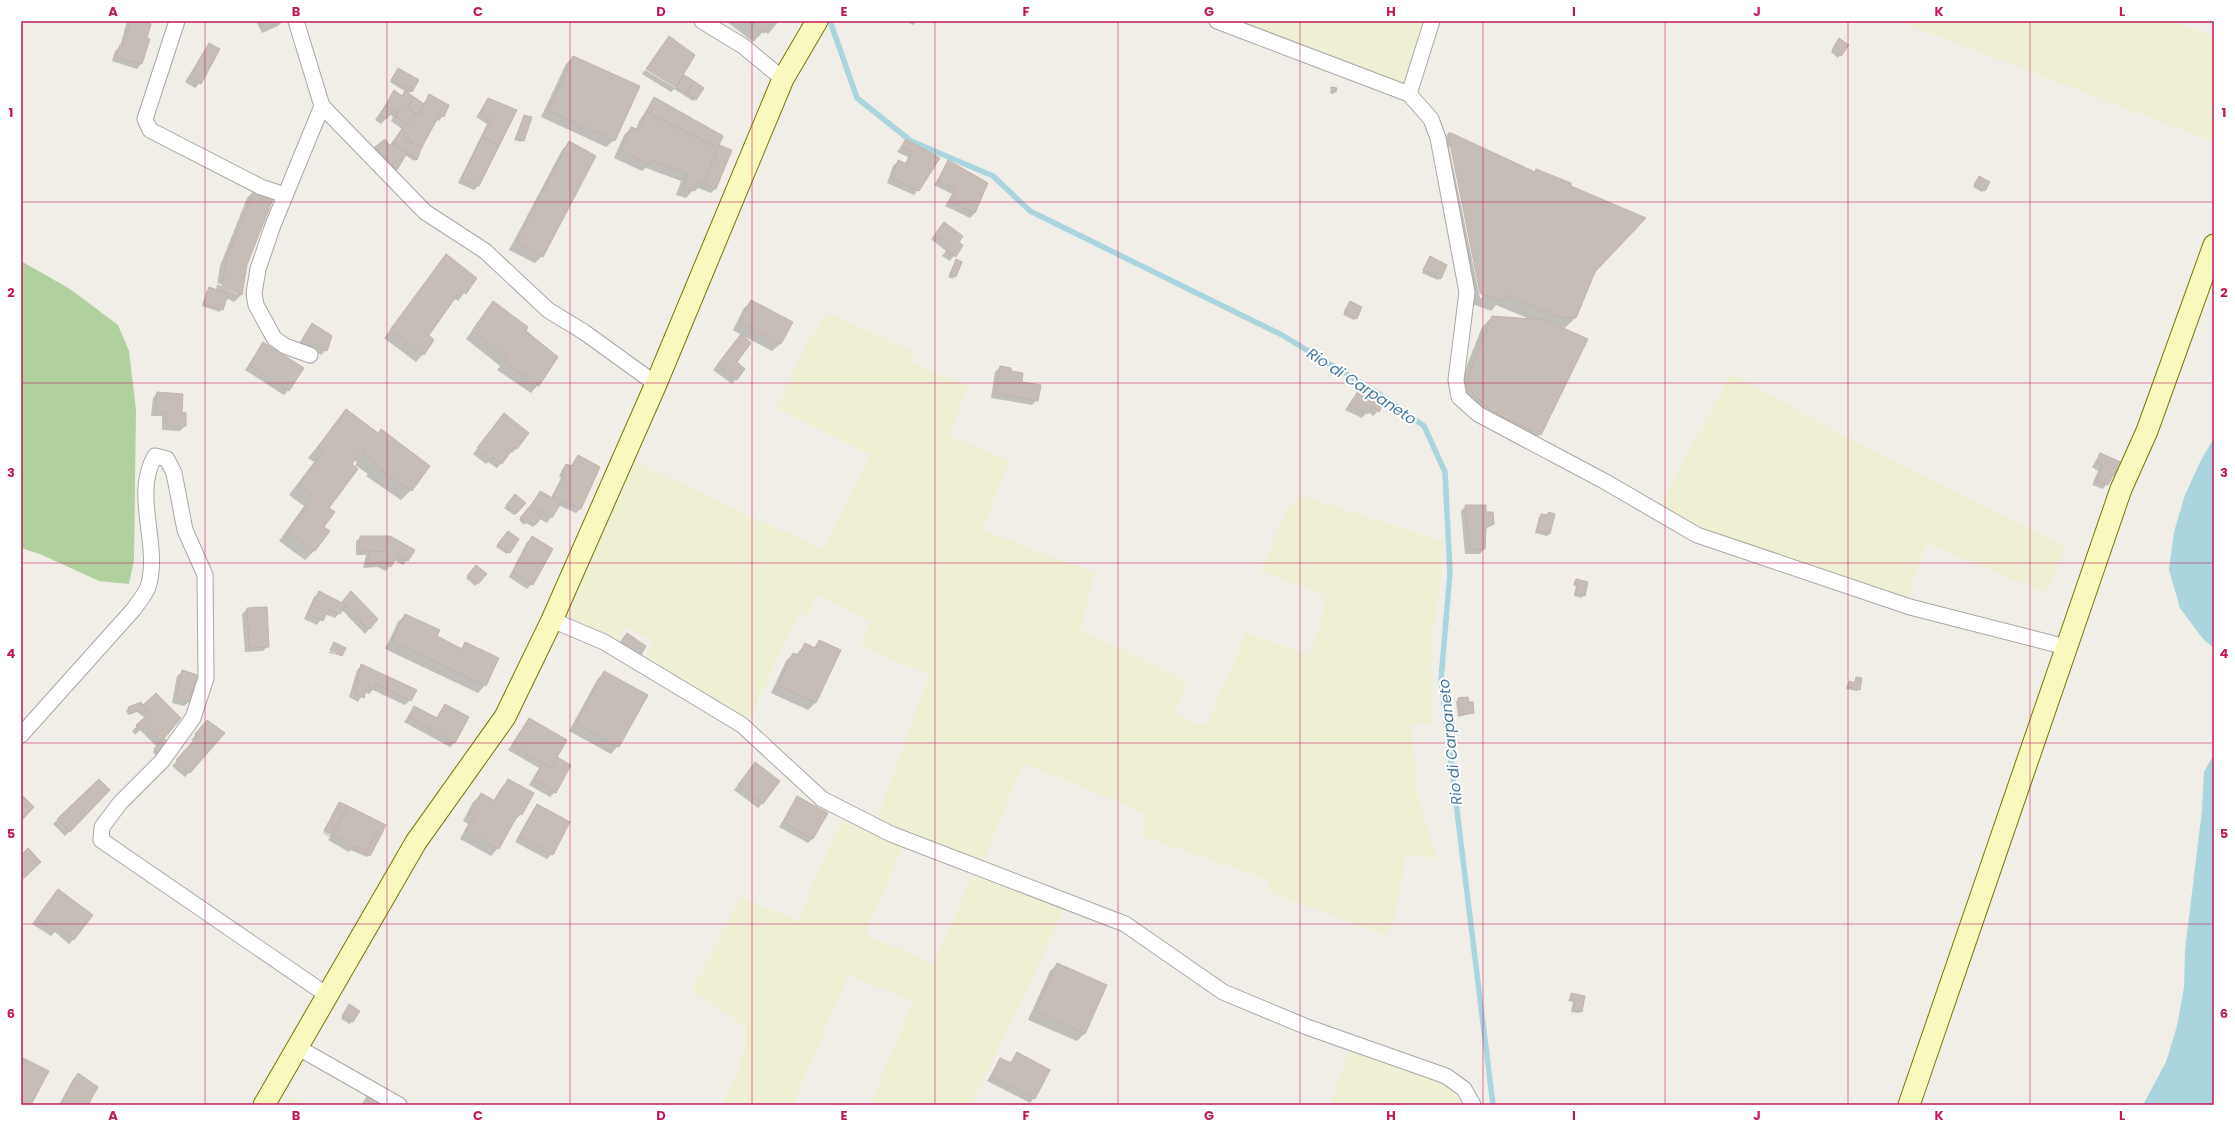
<svg xmlns="http://www.w3.org/2000/svg" width="2235" height="1126" font-family="Poppins,sans-serif">
  <style>
    .farmland { fill: #efefd4 }
    .forest { fill: #b0d09e }
    .water { fill: #aad5de }
    .shadow { fill: #0003; fill-rule: evenodd }
    .lines { fill: none; stroke-linecap: round; stroke-linejoin: round }
    .stream { stroke: #aad5de; stroke-width: 5.5 }
    .building { fill: #c6bdb7; stroke: #c3b3aa }
    .street-casing { stroke: #a8a8a8; stroke-width: 17 }
    .secondary-casing { stroke: #757907; stroke-width: 23 }
    .street { stroke: #fff; stroke-width: 15 }
    .secondary { stroke: #f9f8be; stroke-width: 21 }
    .grid { fill: none; stroke: #c2185b; stroke-width: 1; stroke-opacity: 0.55 }
    .labels { text-anchor: middle; dominant-baseline: central; stroke-width: 4; stroke-linejoin: round; paint-order: stroke }
    .water-label { font-size: 15px; font-style: italic; fill: #487aa1; stroke: #fff }
    .neatline { fill: none; stroke: #c2185b; stroke-width: 1.5 }
    .grid-label { font-size: 13px; text-anchor: middle; font-weight: bold; fill: #c2185b }
  </style>
  <rect width="100%" height="100%" fill="#f1eee8"/>
  <g class="farmland">
    <polygon points="1235,21 1424,21 1408,77 1403,82 1396,83"/>
    <polygon points="1903,21 2172,21 2214,37 2214,142 1927,32"/>
    <polygon points="828,313 915,352 911,363 968,386 949,436 1009,460 983,530 1094,573 1081,630 1187,681 1175,716 1206,726 1246,633 1311,655 1327,595 1260,571 1288,509 1302,496 1443,541 1441,577 1431,647 1433,724 1411,724 1418,797 1437,859 1404,855 1402,879 1394,919 1386,935 1268,892 1270,880 1144,837 1145,814 1074,783 1023,764 983,862 877,819 929,675 861,646 871,621 817,595 808,616 799,612 749,721 645,657 653,641 625,626 617,640 564,615 635,462 824,550 870,455 776,408 811,336"/>
    <polygon points="1731,373 1855,442 2066,546 2045,593 1927,543 1906,600 1716,535 1660,506"/>
    <polygon points="842,820 903,847 865,934 933,964 973,875 1066,906 972,1105 870,1105 913,1001 848,975 793,1105 721,1105 735,1080 745,1045 745,1026 692,991 740,897 799,921 819,868"/>
    <polygon points="1349,1050 1442,1084 1454,1093 1463,1105 1330,1105"/>
    <polygon points="290,1098 304,1105 286,1105"/>
  </g>
  <polygon class="forest" points="21,261 70,289 118,325 129,351 136,410 134,560 129,584 99,581 40,554 21,548"/>
  <g class="water">
    <polygon points="2214,438 2214,648 2203,639 2180,608 2169,570 2174,532 2185,495 2201,460"/>
    <polygon points="2214,754 2214,1105 2143,1105 2166,1062 2177,1026 2184,987 2185,950 2202,810 2204,772"/>
  </g>
  <g class="shadow">
    <polygon points="127,21 143,21 141,64 137,69 112,61 115,51 120,46"/>
    <polygon points="256,21 283,21 278,26 262,33"/>
    <polygon points="726,21 779,21 768,34 764,31 753,42"/>
    <polygon points="906,21 917,21 913,25"/>
    <polygon points="665,42 682,75 702,88 693,101 674,89 671,92 642,74 645,70 676,88 676,86 647,68"/>
    <polygon points="1837,42 1847,45 1838,58 1831,52"/>
    <polygon points="209,44 200,83 195,88 185,82"/>
    <polygon points="573,57 614,140 606,147 541,117 566,64"/>
    <polygon points="398,69 411,91 408,94 423,104 430,95 443,116 439,121 436,119 416,159 414,161 405,155 392,174 371,152 375,147 389,147 402,129 391,121 393,117 390,114 381,124 375,120 394,92 401,96 406,92 390,82"/>
    <polygon points="1332,88 1335,92 1333,94 1330,93"/>
    <polygon points="488,99 515,111 479,185 474,190 458,183 487,124 476,117"/>
    <polygon points="654,99 718,146 716,188 711,193 698,188 695,191 693,190 686,198 676,195 681,181 646,168 642,171 614,158 624,135 631,128 636,130 639,121"/>
    <polygon points="524,116 523,140 521,142 514,140"/>
    <path d="M1448 134H1451L1534 172 1536 170 1594 272 1575 318 1565 328 1560 327 1540 434 1530 444 1481 421 1458 388 1482 327 1492 317 1532 320 1496 305 1491 311 1470 303 1438 144ZM1449 147H1451L1482 298H1480Z"/>
    <polygon points="906,140 938,158 914,195 887,183 893,166 898,162 905,164 908,157 897,152"/>
    <polygon points="569,142 542,256 535,263 509,250 562,150"/>
    <polygon points="949,161 986,183 975,213 970,218 945,206 952,194 934,185"/>
    <polygon points="1979,177 1984,190 1982,192 1973,187"/>
    <path d="M254 191 241 295 234 302 226 298 220 312 202 306 207 290 209 288 216 291 220 266 247 198ZM218 283 237 291V294L217 284Z"/>
    <polygon points="944,224 962,245 950,261 942,256 946,251 931,239"/>
    <polygon points="446,256 476,278 458,301 454,298 428,335 423,354 416,362 384,338"/>
    <polygon points="1430,257 1440,278 1438,280 1422,273"/>
    <polygon points="956,260 961,262 953,279 948,277"/>
    <polygon points="752,301 791,322 780,344 772,351 741,335 735,362 744,370 732,384 713,370 741,335 733,330 744,308"/>
    <polygon points="1350,302 1356,318 1354,320 1343,315"/>
    <polygon points="493,303 557,358 538,385 531,393 497,370 500,366 466,339"/>
    <polygon points="312,325 326,350 321,355 299,343"/>
    <polygon points="264,343 288,390 284,395 245,370"/>
    <polygon points="1000,367 1021,383 1037,400 1032,405 991,398 995,372"/>
    <polygon points="1362,386 1378,411 1373,416 1368,411 1362,418 1345,410"/>
    <polygon points="157,393 181,413 185,426 180,431 162,430 162,416 151,416 153,398"/>
    <polygon points="346,411 411,490 401,500 366,476 368,474 355,465 357,462 354,460 328,508 315,550 305,560 279,541 304,506 289,495 314,462 308,458"/>
    <polygon points="504,415 527,433 516,449 512,453 510,452 497,468 488,462 486,464 473,454"/>
    <polygon points="2100,454 2118,472 2113,477 2112,476 2103,489 2092,485 2098,471 2092,467"/>
    <polygon points="578,456 580,509 576,513 558,505 547,523 540,519 533,527 526,523 524,525 519,520 540,492 551,498 561,478 559,476 562,470 566,465 570,467"/>
    <polygon points="515,496 524,503 514,515 504,508"/>
    <polygon points="1466,506 1485,513 1493,524 1485,530 1484,549 1480,554 1465,554 1461,511"/>
    <polygon points="1549,514 1549,534 1547,536 1535,533 1539,517"/>
    <polygon points="506,535 509,552 507,554 496,547"/>
    <polygon points="361,537 391,537 407,560 403,565 394,560 386,571 378,567 363,568 366,555 356,555 356,541"/>
    <polygon points="532,538 532,584 527,589 509,577 527,542"/>
    <polygon points="474,568 485,574 475,586 466,578"/>
    <polygon points="1576,580 1587,582 1582,598 1574,596 1576,586 1573,585"/>
    <polygon points="319,593 342,603 351,593 377,619 365,634 342,610 335,618 325,614 317,625 304,619 314,597"/>
    <polygon points="247,609 268,646 263,651 245,652 242,614"/>
    <polygon points="405,615 435,637 460,649 466,644 485,685 478,693 385,649 398,622"/>
    <polygon points="820,641 840,651 815,703 808,710 771,693 786,661 793,654 796,655 805,644 813,648"/>
    <polygon points="329,651 341,656 329,653"/>
    <polygon points="362,665 410,700 405,705 373,690 369,694 364,692 358,702 349,697 357,670"/>
    <polygon points="182,672 189,702 184,706 172,703 177,676"/>
    <polygon points="604,672 618,746 611,754 569,731 597,680"/>
    <polygon points="1856,678 1859,689 1857,691 1846,689 1847,685 1849,682 1853,683"/>
    <polygon points="156,694 163,738 157,757 153,752 160,744 156,746 140,730 135,735 132,731 145,718 137,712 128,715 126,710 140,703 143,706"/>
    <polygon points="1467,698 1468,704 1472,703 1473,713 1458,717 1456,701"/>
    <polygon points="445,705 455,742 450,747 404,722 415,707 436,718"/>
    <polygon points="529,719 555,757 555,792 550,797 529,785 539,768 508,750"/>
    <polygon points="203,726 224,733 185,777 172,766 195,742 191,740"/>
    <polygon points="755,763 762,804 758,808 734,790"/>
    <polygon points="99,780 109,790 65,836 53,824"/>
    <polygon points="508,780 521,814 514,821 498,848 491,856 460,839 468,824 463,821 473,802 481,795 493,801 501,788"/>
    <polygon points="797,797 813,838 808,843 779,827"/>
    <polygon points="340,803 369,855 367,857 350,850 349,852 328,840 330,837 323,833 323,832 331,836 331,834 324,830"/>
    <polygon points="537,805 552,854 547,859 515,842 533,810"/>
    <polygon points="28,850 40,862 21,880 21,856"/>
    <polygon points="58,891 74,939 69,944 55,932 51,936 32,924"/>
    <polygon points="1058,964 1106,985 1084,1034 1077,1041 1028,1020 1050,971"/>
    <polygon points="1572,994 1581,1011 1579,1013 1571,1012 1573,1002 1568,1001"/>
    <polygon points="349,1006 358,1011 350,1024 341,1019"/>
    <polygon points="1017,1053 1034,1098 1030,1103 987,1081 1000,1059 1009,1064"/>
    <polygon points="78,1074 87,1105 59,1105 73,1079"/>
    <polygon points="368,1095 384,1105 361,1105"/>
  </g>
  <g class="lines">
    <polyline class="stream" points="830,21 857,98 911,141 993,176 1030,211 1282,335 1378,393 1424,426 1445,472 1450,572 1441,680 1493,1105"/>
  </g>
  <g class="building">
    <polygon points="130,21 145,21 151,24 147,38 150,39 142,64 116,57 120,45 123,45"/>
    <polygon points="267,21 282,21 270,26"/>
    <polygon points="748,21 772,21 764,33"/>
    <polygon points="669,36 695,55 676,87 646,69"/>
    <polygon points="1839,38 1849,45 1841,56 1832,50"/>
    <polygon points="209,43 220,49 201,84 189,77"/>
    <polygon points="573,56 640,86 615,141 548,110"/>
    <polygon points="398,68 419,80 412,92 391,80"/>
    <polygon points="684,75 694,81 686,93 676,87"/>
    <polygon points="694,81 704,88 696,100 686,93"/>
    <polygon points="1331,87 1337,88 1336,92 1331,92"/>
    <polygon points="394,90 402,96 405,91 414,97 407,108 415,114 406,124 395,116 398,112 395,110 386,119 380,115"/>
    <polygon points="429,94 449,105 444,117 440,114 422,147 407,141 409,136 401,130 415,114 419,116"/>
    <polygon points="414,97 424,104 419,116 407,108"/>
    <polygon points="654,97 723,136 718,148 646,112"/>
    <polygon points="488,98 517,110 499,146 482,137 491,119 480,112"/>
    <polygon points="646,112 718,148 704,184 698,181 694,191 683,187 688,174 652,160 650,165 621,150 631,127 640,130"/>
    <polygon points="524,115 532,117 524,141 516,138"/>
    <polygon points="401,130 409,136 407,141 422,147 417,160 392,143"/>
    <polygon points="1448,133 1451,133 1535,172 1536,169 1571,183 1571,186 1646,218 1595,272 1576,318 1560,317 1506,295 1501,301 1480,293"/>
    <polygon points="482,137 499,146 479,186 462,178"/>
    <polygon points="385,139 390,146 392,143 407,153 397,170 375,147"/>
    <polygon points="906,139 940,158 919,191 891,178 898,160 907,164 912,152 901,147"/>
    <polygon points="569,141 596,156 543,257 516,242"/>
    <polygon points="719,145 732,150 716,189 704,184"/>
    <polygon points="948,160 988,183 975,213 949,201 956,189 938,180"/>
    <polygon points="1979,176 1990,182 1985,191 1974,185"/>
    <polygon points="254,190 273,199 247,265 242,295 222,286 227,258"/>
    <polygon points="944,222 963,236 959,242 963,245 956,257 946,251 950,245 935,234"/>
    <polygon points="446,254 477,278 466,294 461,290 429,335 434,340 424,355 390,330"/>
    <polygon points="1430,256 1447,265 1441,279 1423,270"/>
    <polygon points="956,259 962,262 956,277 950,274"/>
    <polygon points="209,287 228,294 223,310 203,304"/>
    <polygon points="751,300 793,322 781,344 739,323"/>
    <polygon points="493,301 528,327 526,331 558,357 539,386 504,362 507,358 472,331"/>
    <polygon points="1350,301 1362,307 1357,319 1344,312"/>
    <polygon points="1492,316 1545,320 1588,339 1541,435 1491,411 1469,389 1467,378"/>
    <polygon points="312,323 332,336 327,351 303,338"/>
    <polygon points="741,334 751,343 737,362 745,369 737,380 717,365"/>
    <polygon points="263,342 304,368 289,391 249,365"/>
    <polygon points="1000,366 1011,368 1011,371 1023,373 1022,382 1041,385 1038,401 995,393"/>
    <polygon points="1362,385 1386,399 1379,412 1372,406 1368,414 1349,405"/>
    <polygon points="157,392 183,394 182,412 186,413 186,426 166,426 167,412 156,412"/>
    <polygon points="346,409 378,433 381,429 430,466 412,491 375,466 377,464 364,455 366,452 363,450 352,464 358,469 329,508 335,512 324,527 330,531 315,551 288,531 313,496 299,485 323,452 317,448"/>
    <polygon points="504,413 529,433 517,449 514,447 502,464 493,457 491,460 477,448"/>
    <polygon points="2100,453 2123,463 2119,473 2115,471 2108,485 2096,481 2103,466 2096,462"/>
    <polygon points="578,455 600,467 581,509 553,496 565,473 563,471 566,464 572,466"/>
    <polygon points="540,491 561,503 552,518 531,506"/>
    <polygon points="515,494 526,503 516,514 506,505"/>
    <polygon points="1465,505 1486,505 1486,512 1493,512 1494,524 1486,527 1485,549 1470,549"/>
    <polygon points="529,507 542,517 535,525 529,521 527,523 520,518"/>
    <polygon points="1548,512 1555,514 1550,534 1537,531 1541,514 1548,515"/>
    <polygon points="508,531 519,539 510,553 497,545"/>
    <polygon points="360,536 390,536 383,552 360,550"/>
    <polygon points="390,536 415,550 408,561 398,555 391,567 383,562 367,564 370,551 383,552"/>
    <polygon points="532,536 553,549 533,585 513,572"/>
    <polygon points="476,565 487,574 478,584 467,576"/>
    <polygon points="1576,579 1588,582 1585,596 1575,594 1578,584 1574,583"/>
    <polygon points="319,591 346,605 340,614 329,609 323,621 308,614"/>
    <polygon points="351,591 378,619 370,629 360,622 362,621 342,602"/>
    <polygon points="267,607 269,647 249,648 247,608"/>
    <polygon points="405,614 440,630 437,636 462,649 465,642 499,658 486,686 392,641"/>
    <polygon points="627,633 646,646 640,657 619,644"/>
    <polygon points="819,640 841,650 816,703 778,685 793,653 799,655 805,643 815,648"/>
    <polygon points="334,642 346,648 342,656 330,650"/>
    <polygon points="361,664 417,690 411,701 376,684 375,690 367,687 364,698 354,693"/>
    <polygon points="182,670 197,675 190,702 176,698"/>
    <polygon points="604,671 648,695 619,747 576,724"/>
    <polygon points="1856,677 1862,678 1860,690 1848,687 1849,681 1855,683"/>
    <polygon points="156,693 181,718 161,742 145,726 141,731 136,725 150,713 143,705"/>
    <polygon points="1468,697 1469,702 1473,702 1474,713 1460,715 1458,698"/>
    <polygon points="141,702 147,710 141,714 139,710 130,714 128,707"/>
    <polygon points="445,704 469,717 455,743 408,717 414,706 437,718"/>
    <polygon points="529,718 567,740 551,768 512,745"/>
    <polygon points="207,720 225,733 190,773 176,760 198,736 195,734"/>
    <polygon points="164,738 170,744 160,756 154,749"/>
    <polygon points="557,757 571,765 556,793 534,780 543,763 551,768"/>
    <polygon points="755,762 780,781 763,804 738,785"/>
    <polygon points="99,779 110,790 70,832 57,819"/>
    <polygon points="508,779 534,793 522,815 519,813 499,849 466,831 474,816 469,814 481,793 495,801"/>
    <polygon points="21,794 34,807 22,820 21,819"/>
    <polygon points="797,796 828,813 813,839 783,822"/>
    <polygon points="339,802 348,806 332,835 324,831"/>
    <polygon points="537,804 570,822 553,855 519,837"/>
    <polygon points="348,806 386,825 380,837 375,834 367,851 355,846 354,848 332,835"/>
    <polygon points="375,834 380,837 370,856 354,848 355,846 367,851"/>
    <polygon points="28,848 41,862 22,880 21,855"/>
    <polygon points="58,889 93,915 74,940 60,928 57,932 36,919"/>
    <polygon points="1057,963 1107,985 1085,1034 1035,1012"/>
    <polygon points="1571,993 1585,996 1582,1012 1573,1010 1575,1001 1570,999"/>
    <polygon points="349,1004 360,1011 353,1022 342,1016"/>
    <polygon points="1017,1052 1050,1070 1035,1099 991,1076 1000,1058 1011,1063"/>
    <polygon points="21,1057 49,1071 31,1105 21,1104"/>
    <polygon points="78,1073 98,1087 88,1105 61,1105"/>
    <polygon points="368,1094 386,1105 363,1105"/>
  </g>
  <g class="lines">
    <defs>
      <g id="street">
        <polyline points="177,21 145,119 150,130 261,187 285,195"/>
        <polyline points="296,21 322,106 425,212 485,251 548,310 584,332 656,384"/>
        <polyline points="702,21 743,46 783,79"/>
        <polyline points="1217,21 1409,94"/>
        <polyline points="1432,21 1409,94 1431,119 1438,138 1467,292 1456,380 1459,397 1478,414 1604,481 1697,535 1910,607 2066,647"/>
        <polyline points="310,355 285,346 274,338 256,305 254,293 258,269 273,225 322,106"/>
        <polyline points="552,620 604,642 742,725 822,799 891,834 1125,924 1223,992 1307,1027 1446,1076 1464,1089 1473,1105"/>
        <path d="M21 735 133 610C138 603 145 595 148 587 161 545 132 495 155 456L167 459 174 473 185 530 205 575 206 678 193 718 162 761 120 803 102 827 101 840 327 995"/>
        <polyline points="297,1047 399,1105"/>
      </g>
      <g id="secondary">
        <polyline points="264,1105 416,842 505,717 552,620 656,384 783,79 817,21"/>
        <polyline points="1909,1105 2121,489 2147,431 2214,245"/>
      </g>
    </defs>
    <use href="#street" class="street-casing"/>
    <use href="#secondary" class="secondary-casing"/>
    <use href="#street" class="street"/>
    <use href="#secondary" class="secondary"/>
  </g>
  <path class="grid" d="M205 21V1105M387 21V1105M570 21V1105M752 21V1105M935 21V1105M1118 21V1105M1300 21V1105M1483 21V1105M1665 21V1105M1848 21V1105M2030 21V1105M21 202H2214M21 383H2214M21 563H2214M21 743H2214M21 924H2214"/>
  <g class="labels">
    <g class="water-label">
      <text transform="translate(1362 386) rotate(33)">Rio di Carpaneto</text>
      <text transform="translate(1450 742) rotate(-96)">Rio di Carpaneto</text>
    </g>
  </g>
  <rect width="2235" height="1126" fill="none" stroke="#ffffff" stroke-width="44"/>
  <rect x="22" y="22" width="2191" height="1082" class="neatline"/>
  <g class="grid-label">
    <text x="113" y="16">A</text>
    <text x="296" y="16">B</text>
    <text x="478" y="16">C</text>
    <text x="661" y="16">D</text>
    <text x="844" y="16">E</text>
    <text x="1026" y="16">F</text>
    <text x="1209" y="16">G</text>
    <text x="1391" y="16">H</text>
    <text x="1574" y="16">I</text>
    <text x="1757" y="16">J</text>
    <text x="1939" y="16">K</text>
    <text x="2122" y="16">L</text>
    <text x="11" y="117">1</text>
    <text x="2224" y="117">1</text>
    <text x="11" y="297">2</text>
    <text x="2224" y="297">2</text>
    <text x="11" y="477">3</text>
    <text x="2224" y="477">3</text>
    <text x="11" y="658">4</text>
    <text x="2224" y="658">4</text>
    <text x="11" y="838">5</text>
    <text x="2224" y="838">5</text>
    <text x="11" y="1018">6</text>
    <text x="2224" y="1018">6</text>
    <text x="113" y="1120">A</text>
    <text x="296" y="1120">B</text>
    <text x="478" y="1120">C</text>
    <text x="661" y="1120">D</text>
    <text x="844" y="1120">E</text>
    <text x="1026" y="1120">F</text>
    <text x="1209" y="1120">G</text>
    <text x="1391" y="1120">H</text>
    <text x="1574" y="1120">I</text>
    <text x="1757" y="1120">J</text>
    <text x="1939" y="1120">K</text>
    <text x="2122" y="1120">L</text>
  </g>
</svg>
